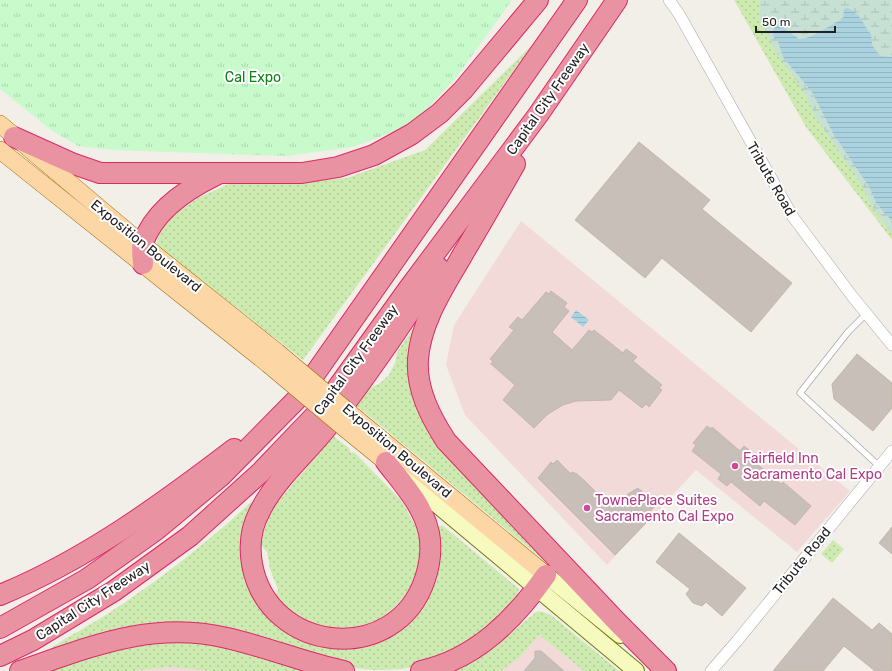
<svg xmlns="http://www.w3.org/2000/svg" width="892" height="671" font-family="Rubik,sans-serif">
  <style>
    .commercial { fill: #f2dad9 }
    .grass { fill: url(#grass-dots) }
    .wetland { fill: url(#wetland-marsh) }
    .park { fill: url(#park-tufts) }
    .water { fill: url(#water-rules) }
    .building { fill: #c7bfb8; stroke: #c4b6ab }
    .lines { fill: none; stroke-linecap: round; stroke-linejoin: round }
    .service-casing { stroke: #a9a9a9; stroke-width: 7 }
    .minor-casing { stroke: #a9a9a9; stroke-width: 12 }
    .secondary-casing { stroke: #707d05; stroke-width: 18 }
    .primary-casing { stroke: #a06b00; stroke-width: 18 }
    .motorway-casing { stroke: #dc2a67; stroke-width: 22 }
    .service { stroke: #fff; stroke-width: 5.5 }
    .minor { stroke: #fff; stroke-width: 11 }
    .secondary { stroke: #f7fabf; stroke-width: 16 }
    .primary { stroke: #fcd6a4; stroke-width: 17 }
    .motorway { stroke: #e892a2; stroke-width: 20 }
    .primary-bridge-casing { stroke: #a06b00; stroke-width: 18; stroke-linecap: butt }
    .primary-bridge { stroke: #fcd6a4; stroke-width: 17 }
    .hotel-dot { fill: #d1479c; stroke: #fff; stroke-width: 1.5 }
    .labels { text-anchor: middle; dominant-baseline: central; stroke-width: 4; stroke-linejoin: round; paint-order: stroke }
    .park-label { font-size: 14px; fill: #0c8416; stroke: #fff }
    .street-label { font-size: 14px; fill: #222; stroke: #fff }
    .hotel-label { font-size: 14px; fill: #b23c85; stroke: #fff; text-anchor: start }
  </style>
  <defs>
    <pattern id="grass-dots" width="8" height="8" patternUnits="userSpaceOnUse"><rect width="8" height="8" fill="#cdebb0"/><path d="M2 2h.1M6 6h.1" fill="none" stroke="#b0c997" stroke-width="1.8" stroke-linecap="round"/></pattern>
    <pattern id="wetland-marsh" width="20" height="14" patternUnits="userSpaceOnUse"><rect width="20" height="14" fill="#c6e0d4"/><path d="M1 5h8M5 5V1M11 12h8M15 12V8" fill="none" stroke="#aac0b6"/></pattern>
    <pattern id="park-tufts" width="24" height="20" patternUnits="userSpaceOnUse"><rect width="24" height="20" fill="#c8facc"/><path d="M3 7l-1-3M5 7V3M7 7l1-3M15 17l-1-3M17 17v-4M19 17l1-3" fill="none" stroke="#acd6af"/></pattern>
    <pattern id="water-rules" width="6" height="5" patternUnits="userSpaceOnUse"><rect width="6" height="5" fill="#aad3df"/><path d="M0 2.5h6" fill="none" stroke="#92b5bf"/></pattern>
  </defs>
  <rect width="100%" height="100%" fill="#f2efe9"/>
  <g class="commercial">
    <polygon points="521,221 850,491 797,552 696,470 607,565 465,415 446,365 454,325"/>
    <polygon points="539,635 584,671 501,671 520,657"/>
    <polygon points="171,667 191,668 211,671 132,671"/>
  </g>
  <g class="grass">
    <polygon points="734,0 892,0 892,240 806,127"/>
    <polygon points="533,44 303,360 156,245 162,227 176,213 198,198 231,183 261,184 347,178 425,150"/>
    <polygon points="428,307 413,385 546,562 357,406 370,388 379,384 389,375 395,363 397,352"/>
    <path d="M333 436 349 448 351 453 354 452 402 501 416 527H418C436 615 331 668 275 595L278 590 270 569 267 552 261 545 267 518 273 508Z"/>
    <path d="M251 502 254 504 247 525 284 629 394 631 435 528 442 525 519 589 515 600 485 634 417 666 403 669 375 670 351 668 237 636 51 651V648C69 636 88 626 106 615 158 581 207 543 251 502Z"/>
    <polygon points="833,540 844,549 832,563 821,554"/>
    <path d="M540 611 551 615 619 671H584L539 635 520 657 501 671H454C489 657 508 635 536 612Z"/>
    <polygon points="193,639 316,671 211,671 171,667 132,671 40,671 113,646"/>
  </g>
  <polygon class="wetland" points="760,0 892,0 892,234 873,208 860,182 816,118 804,92 776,52 760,19"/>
  <polygon class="park" points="0,0 512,0 456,78 412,125 353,147 286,156 113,150 78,146 51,130 0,89"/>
  <g class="water">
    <path d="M847 8C860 12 863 25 871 34L872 45 880 56 892 57V221L876 203 870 188 834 135 812 92 783 57 778 41 773 36 774 25 784 28 799 39C811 40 831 24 843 19L844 9Z"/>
    <polygon points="576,310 589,320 583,327 571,317"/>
  </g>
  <g class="building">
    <polygon points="639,142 710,200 702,209 792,283 751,332 662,258 645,278 575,220"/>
    <polygon points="551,291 567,303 564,307 569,311 552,332 572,350 589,330 592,332 594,330 623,353 626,349 637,357 633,361 662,385 659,388 662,390 649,407 646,404 642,408 619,390 611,400 576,401 563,405 548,414 534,428 503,400 515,385 491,364 493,361 490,359 514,330 509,327 518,317 522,320 546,292 549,294"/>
    <polygon points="857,354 892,383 892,408 873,431 834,399 832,384"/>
    <polygon points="707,426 711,429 712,427 740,451 744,446 754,454 750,458 781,484 783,482 811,506 795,525 764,501 760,506 731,482 727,486 718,479 721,474 692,451 696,445 693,443"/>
    <polygon points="557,460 571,474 572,472 577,474 588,484 612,509 628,494 638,488 653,501 652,503 655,506 642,520 646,523 615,555 538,478 551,462 553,464"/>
    <polygon points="892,527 892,554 879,543"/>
    <polygon points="679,533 746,588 722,616 706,602 702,606 693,603 686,594 690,589 656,562"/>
    <polygon points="833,598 872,630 879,623 892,634 892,671 875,671 844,646 823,671 773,671"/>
    <polygon points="535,651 541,651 564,671 524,671 535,658"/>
  </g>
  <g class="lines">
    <defs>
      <polyline id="service" points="866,314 848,332 800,393 879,466"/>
      <g id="minor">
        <polyline points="669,0 679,14 793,217 852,296 892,345"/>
        <polyline points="711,671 737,641 892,451"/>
      </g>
      <g id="secondary">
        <polyline points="404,477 636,671"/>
        <polyline points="546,575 620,635"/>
      </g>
      <g id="primary">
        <polyline points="0,124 142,244 277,352"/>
        <polyline points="0,150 268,364"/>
        <polyline points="358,420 546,575"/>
        <polyline points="348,431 386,462"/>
      </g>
      <g id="motorway">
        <polyline points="14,137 74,164 100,173 302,173 338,167 374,155 412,134 440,113 463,90 538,0"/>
        <path d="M515 164C498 194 481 224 463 254 445 286 421 320 418 359 416 389 430 416 446 441L618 623 666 671"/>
        <path d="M143 264C143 258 141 248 143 243 154 211 187 189 216 175"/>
        <path d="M386 462C403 484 423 505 429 533 432 549 430 564 425 579 396 667 268 654 252 564 249 546 251 527 260 511 275 480 307 453 328 426 368 375 403 322 439 268"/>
        <path d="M0 595C85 560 161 505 234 449"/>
        <polyline points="0,628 87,579 156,530 221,476 298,398 577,0"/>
        <polyline points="0,656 33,640 114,591 190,536 260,473 325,405 409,288 538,115 617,0"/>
        <path d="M20 671C90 647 152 620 227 638 267 647 305 663 344 671"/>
        <path d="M421 671C476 659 515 619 546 575"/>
      </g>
    </defs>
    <use href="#service" class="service-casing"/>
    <use href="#minor" class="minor-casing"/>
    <use href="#secondary" class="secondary-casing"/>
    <use href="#primary" class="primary-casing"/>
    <use href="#motorway" class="motorway-casing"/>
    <use href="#service" class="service"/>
    <use href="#minor" class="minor"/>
    <use href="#secondary" class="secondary"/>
    <use href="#primary" class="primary"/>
    <use href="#motorway" class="motorway"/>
    <defs>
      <g id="primary-bridge">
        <polyline points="277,352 358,420"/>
        <polyline points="268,364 348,431"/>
      </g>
    </defs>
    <use href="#primary-bridge" class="primary-bridge-casing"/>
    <use href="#primary-bridge" class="primary-bridge"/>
  </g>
  <g class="hotel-dot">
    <circle cx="735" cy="466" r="4"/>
    <circle cx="587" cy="508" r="4"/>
  </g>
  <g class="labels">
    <g class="park-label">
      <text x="253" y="77">Cal Expo</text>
    </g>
    <g class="street-label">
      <text transform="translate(548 99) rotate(-55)">Capital City Freeway</text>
      <text transform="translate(771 179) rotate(60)">Tribute Road</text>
      <text transform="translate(146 246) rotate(39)">Exposition Boulevard</text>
      <text transform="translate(356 360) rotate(-54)">Capital City Freeway</text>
      <text transform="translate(397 451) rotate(40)">Exposition Boulevard</text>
      <text transform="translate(802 561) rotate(-51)">Tribute Road</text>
      <text transform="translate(93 601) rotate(-33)">Capital City Freeway</text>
    </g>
    <g class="hotel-label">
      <text x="743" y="458">Fairfield Inn<tspan x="743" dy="16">Sacramento Cal Expo</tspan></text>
      <text x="595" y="500">TownePlace Suites<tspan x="595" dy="16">Sacramento Cal Expo</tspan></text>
    </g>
  </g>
  <path d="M756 26v6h79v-6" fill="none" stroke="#222222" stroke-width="2"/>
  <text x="762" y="26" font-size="12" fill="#222222" stroke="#ffffff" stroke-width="3" paint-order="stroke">50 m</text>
</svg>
